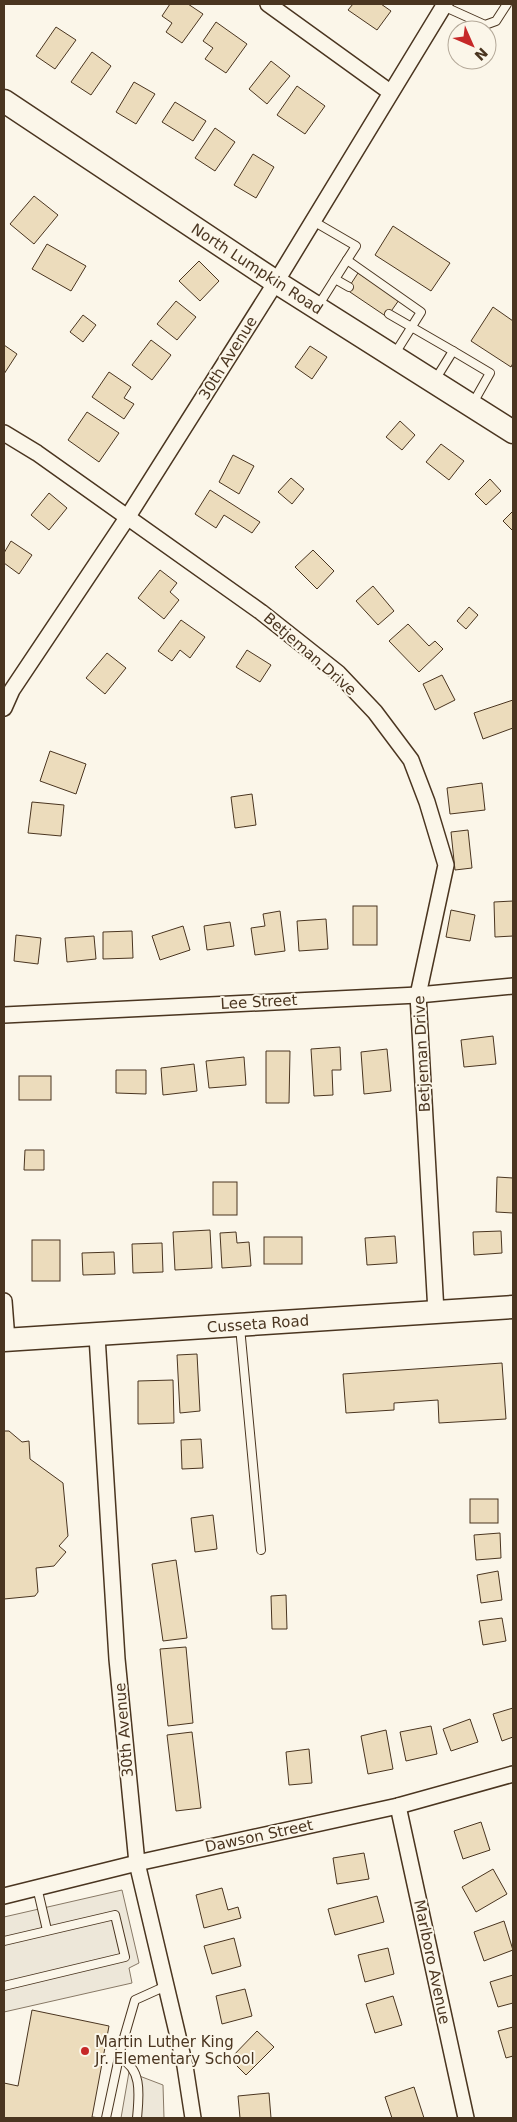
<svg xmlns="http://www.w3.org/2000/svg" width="517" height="2122" font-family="'DejaVu Sans',sans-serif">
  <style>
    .parking { fill: #ede7d9; stroke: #887966 }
    .building { fill: #ecdcbc; stroke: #4a3520 }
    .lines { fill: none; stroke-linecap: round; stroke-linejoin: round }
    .lane-casing { stroke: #4a3520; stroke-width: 10 }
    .street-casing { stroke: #4a3520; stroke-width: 18 }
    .secondary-casing { stroke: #4a3520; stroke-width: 25 }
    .lane { stroke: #fbf6e9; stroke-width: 8 }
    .street { stroke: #fbf6e9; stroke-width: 15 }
    .secondary { stroke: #fbf6e9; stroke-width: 22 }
    .poi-dot { fill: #c62828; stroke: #fbf6e9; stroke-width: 2 }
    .labels { text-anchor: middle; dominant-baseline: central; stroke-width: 4; stroke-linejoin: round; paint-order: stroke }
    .street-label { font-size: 15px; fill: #4a3520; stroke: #fbf6e9 }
    .poi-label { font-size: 15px; fill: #4a3520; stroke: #fbf6e9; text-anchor: start }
  </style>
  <rect width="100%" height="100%" fill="#fbf6e9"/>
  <g class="parking">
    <polygon points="122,1890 139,1963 129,1968 132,1983 4,2012 4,1917"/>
    <polygon points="129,2072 163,2085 164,2118 121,2118"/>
  </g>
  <g class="building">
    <polygon points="170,4 188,4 203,14 182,43 166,32 172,23 162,16"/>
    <polygon points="353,4 381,4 391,11 377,30 348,10"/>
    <polygon points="216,22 247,44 226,73 205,59 213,48 203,41"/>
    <polygon points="56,27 76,40 55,69 36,56"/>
    <polygon points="92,52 111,66 91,95 71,82"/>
    <polygon points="271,61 290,76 267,104 249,89"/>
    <polygon points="134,82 155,94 136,124 116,112"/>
    <polygon points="297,86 325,106 305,134 277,115"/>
    <polygon points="175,102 206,121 193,141 162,122"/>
    <polygon points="215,128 235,142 215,171 195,158"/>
    <polygon points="253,154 274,167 256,198 234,185"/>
    <polygon points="34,196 58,215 34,244 10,224"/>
    <polygon points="393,226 450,263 431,291 375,255"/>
    <polygon points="47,244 86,266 71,291 32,269"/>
    <polygon points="199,261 219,281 200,301 179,281"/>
    <polygon points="358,273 399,300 387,317 347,290"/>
    <polygon points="176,301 196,317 177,340 157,324"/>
    <polygon points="493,307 513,321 513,363 511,367 471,341"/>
    <polygon points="83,315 96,325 83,342 70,332"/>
    <polygon points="151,340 171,355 152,380 132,365"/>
    <polygon points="4,345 17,354 4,374"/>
    <polygon points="310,346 327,357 312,379 295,367"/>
    <polygon points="109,372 131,387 124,398 134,404 124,419 92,397"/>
    <polygon points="87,412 119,433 99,462 68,440"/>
    <polygon points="400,421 415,435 402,450 386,437"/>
    <polygon points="441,444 464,461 449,480 426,462"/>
    <polygon points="233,455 254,466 239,494 219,482"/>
    <polygon points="291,478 304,489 292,504 278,492"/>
    <polygon points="490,479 501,491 486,505 475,494"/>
    <polygon points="210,490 260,522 252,533 224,515 216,528 195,514"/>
    <polygon points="49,493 67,508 49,530 31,515"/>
    <polygon points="513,511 513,531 503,521"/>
    <polygon points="11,541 32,555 19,574 4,563 4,553"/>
    <polygon points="313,550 334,571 317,589 295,567"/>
    <polygon points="160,570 177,583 170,592 179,600 164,619 138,598"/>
    <polygon points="373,586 394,611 378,625 356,601"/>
    <polygon points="469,607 478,615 466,629 457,621"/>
    <polygon points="181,620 205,637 190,658 180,650 172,661 158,651"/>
    <polygon points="408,624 429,646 435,641 443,649 419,672 389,641"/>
    <polygon points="247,650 271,665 260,682 236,667"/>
    <polygon points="107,653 126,668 105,694 86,678"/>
    <polygon points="442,675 455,700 435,710 423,684"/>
    <polygon points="513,700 513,728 483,739 474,713"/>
    <polygon points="50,751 86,764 76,794 40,781"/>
    <polygon points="482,783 485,810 450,814 447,788"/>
    <polygon points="252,794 256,825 235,828 231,797"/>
    <polygon points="32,802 64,805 61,836 28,833"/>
    <polygon points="468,830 472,868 455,870 451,832"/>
    <polygon points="513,901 513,936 495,937 494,902"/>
    <rect x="353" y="906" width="24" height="39"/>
    <polygon points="451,910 475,915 470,941 446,937"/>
    <polygon points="280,911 285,951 255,955 251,928 265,926 263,914"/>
    <polygon points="326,919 328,949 299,951 297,921"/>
    <polygon points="230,922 234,946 207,950 204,926"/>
    <polygon points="183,926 190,950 160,960 152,936"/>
    <polygon points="132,931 133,958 103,959 103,932"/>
    <polygon points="16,935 41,938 38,964 14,961"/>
    <polygon points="94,936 96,959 67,962 65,938"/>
    <polygon points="493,1036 496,1064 464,1067 461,1040"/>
    <polygon points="340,1047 341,1070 332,1070 333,1095 314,1096 311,1049"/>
    <polygon points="387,1049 391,1091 364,1094 361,1052"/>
    <polygon points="266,1051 290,1051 289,1103 266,1103"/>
    <polygon points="244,1057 246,1085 209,1088 206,1061"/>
    <polygon points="194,1064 197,1091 163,1095 161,1068"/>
    <polygon points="116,1070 146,1070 146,1094 116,1093"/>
    <rect x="19" y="1076" width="32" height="24"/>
    <polygon points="25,1150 44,1150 44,1170 24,1170"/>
    <polygon points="497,1177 513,1178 513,1213 496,1212"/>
    <rect x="213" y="1182" width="24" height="33"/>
    <polygon points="210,1230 212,1268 175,1270 173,1232"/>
    <polygon points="501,1231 502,1253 474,1255 473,1232"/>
    <polygon points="236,1232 237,1243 249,1242 251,1266 222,1268 220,1233"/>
    <polygon points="395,1236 397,1263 367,1265 365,1238"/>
    <rect x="264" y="1237" width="38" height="27"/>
    <rect x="32" y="1240" width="28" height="41"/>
    <polygon points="162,1243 163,1272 133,1273 132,1244"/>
    <polygon points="114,1252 115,1274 83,1275 82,1253"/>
    <polygon points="197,1354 200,1411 180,1413 177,1355"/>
    <polygon points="502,1363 506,1419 439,1423 438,1400 394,1403 394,1410 346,1413 343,1374"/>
    <polygon points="173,1380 174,1423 138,1424 138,1381"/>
    <polygon points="4,1431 9,1431 22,1442 29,1441 30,1459 63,1483 68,1536 59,1546 66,1552 54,1566 36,1568 38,1592 35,1596 4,1599"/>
    <polygon points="201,1439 203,1468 182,1469 181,1440"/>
    <rect x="470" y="1499" width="28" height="24"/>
    <polygon points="213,1515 217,1549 195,1552 191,1518"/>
    <polygon points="500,1533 501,1558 476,1560 474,1535"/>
    <polygon points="176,1560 187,1638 163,1641 152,1564"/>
    <polygon points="498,1571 502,1600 481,1603 477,1575"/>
    <polygon points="286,1595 287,1629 272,1629 271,1596"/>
    <polygon points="502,1618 506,1641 483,1645 479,1621"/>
    <polygon points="186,1647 193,1723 168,1726 160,1649"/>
    <polygon points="513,1708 513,1737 502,1741 493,1714"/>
    <polygon points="470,1719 478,1742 451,1751 443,1729"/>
    <polygon points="431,1726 437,1754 406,1761 400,1732"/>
    <polygon points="386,1730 393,1769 368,1774 361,1736"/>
    <polygon points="192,1732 201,1808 176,1811 167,1735"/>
    <polygon points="309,1749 312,1783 289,1785 286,1752"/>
    <polygon points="481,1822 490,1850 463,1859 454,1831"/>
    <polygon points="364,1853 369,1879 337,1884 333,1858"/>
    <polygon points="493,1869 507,1894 476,1912 462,1887"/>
    <polygon points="222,1888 228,1910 238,1907 241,1918 204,1928 196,1895"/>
    <polygon points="377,1896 384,1922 335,1935 328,1909"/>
    <polygon points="504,1921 513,1950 484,1961 474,1932"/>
    <polygon points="234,1938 241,1966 212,1974 204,1946"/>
    <polygon points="388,1948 394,1974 365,1982 358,1955"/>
    <polygon points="513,1975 513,2003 498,2007 490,1982"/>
    <polygon points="245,1989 252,2016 222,2024 216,1996"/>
    <polygon points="393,1996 402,2025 375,2033 366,2004"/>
    <polygon points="32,2010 109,2026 92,2117 100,2118 4,2118 4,2083 18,2086"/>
    <polygon points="513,2027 513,2056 506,2058 498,2031"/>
    <polygon points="257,2031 274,2047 246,2075 230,2059"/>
    <polygon points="414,2087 424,2118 392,2118 385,2097"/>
    <polygon points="269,2093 271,2118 240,2118 238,2096"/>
  </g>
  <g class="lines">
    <defs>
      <g id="lane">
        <polyline points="443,6 485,25 496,21 507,4"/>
        <polyline points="313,221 356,246 347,260 421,312 394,355"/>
        <polyline points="347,260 335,279 349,287"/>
        <polyline points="318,306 335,279"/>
        <polyline points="389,314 453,351 435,380"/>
        <polyline points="453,351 490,373 473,403"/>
        <polyline points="240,1327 261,1550"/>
        <polyline points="37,1887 47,1930"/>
        <polyline points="4,1941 115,1915 125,1957 4,1986"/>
        <path d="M119 2058C143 2068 139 2096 137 2118"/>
        <polyline points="106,2118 121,2048 135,2000 166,1986"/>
      </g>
      <g id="street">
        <polyline points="268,4 390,92"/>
        <polyline points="4,433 37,453 261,612 338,673 375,712 411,760 427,802 446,865 418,995 436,1312"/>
        <polyline points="4,708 12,690 127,518 276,282 445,4"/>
        <polyline points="4,1015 418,995 513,986"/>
        <polyline points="4,1301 7,1340"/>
        <polyline points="97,1336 117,1659 137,1863 185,2066 193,2118"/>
        <polyline points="398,1806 466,2118"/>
        <polyline points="4,1896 137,1863 398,1806 513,1774"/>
      </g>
      <g id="secondary">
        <polyline points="4,101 276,282 513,432"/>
        <polyline points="4,1340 513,1307"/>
      </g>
    </defs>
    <use href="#lane" class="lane-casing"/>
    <use href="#street" class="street-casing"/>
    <use href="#secondary" class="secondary-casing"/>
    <use href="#lane" class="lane"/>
    <use href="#street" class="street"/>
    <use href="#secondary" class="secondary"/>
  </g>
  <circle class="poi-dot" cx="85" cy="2051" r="5"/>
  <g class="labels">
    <g class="street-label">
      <text transform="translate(257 269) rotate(33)">North Lumpkin Road</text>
      <text transform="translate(228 358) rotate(-58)">30th Avenue</text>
      <text transform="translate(310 654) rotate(41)">Betjeman Drive</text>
      <text transform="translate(259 1002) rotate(-3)">Lee Street</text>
      <text transform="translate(422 1054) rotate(-93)">Betjeman Drive</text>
      <text transform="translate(258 1324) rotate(-4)">Cusseta Road</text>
      <text transform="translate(124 1730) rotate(-95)">30th Avenue</text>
      <text transform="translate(259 1836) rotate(-12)">Dawson Street</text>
      <text transform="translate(432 1962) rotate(78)">Marlboro Avenue</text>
    </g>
    <g class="poi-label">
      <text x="95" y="2042">Martin Luther King<tspan x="95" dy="17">Jr. Elementary School</tspan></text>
    </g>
  </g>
  <rect width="517" height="2122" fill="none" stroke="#4a3520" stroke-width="10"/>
  <g transform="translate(472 45) rotate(135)"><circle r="24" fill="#fbf6e9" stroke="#b4a999"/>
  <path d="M0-4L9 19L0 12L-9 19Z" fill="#c62828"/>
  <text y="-8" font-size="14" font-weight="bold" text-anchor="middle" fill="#4a3520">N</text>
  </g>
</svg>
